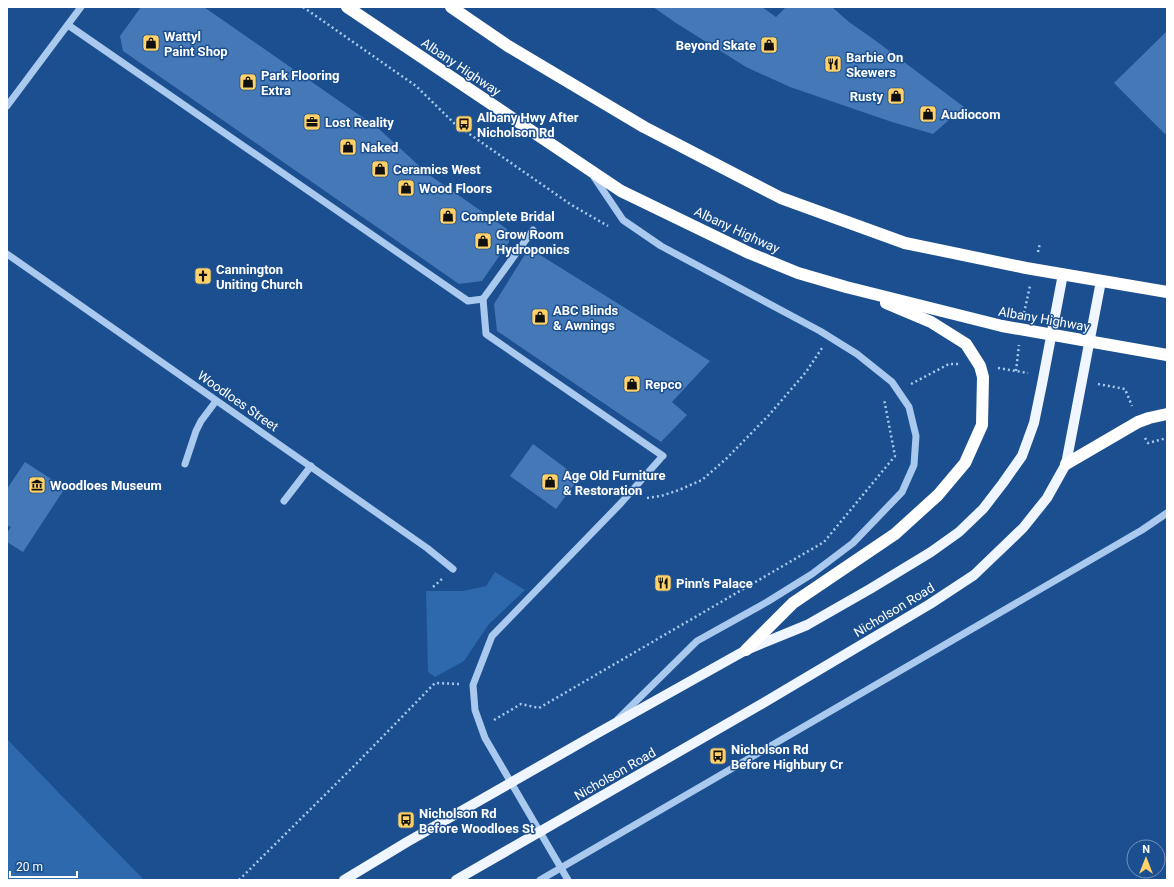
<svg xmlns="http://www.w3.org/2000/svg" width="1174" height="887" font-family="Roboto,sans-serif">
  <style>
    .green { fill: #2e69ad }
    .building { fill: #4478b7 }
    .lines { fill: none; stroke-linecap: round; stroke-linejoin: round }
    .path { stroke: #a9c9ee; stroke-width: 2.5; stroke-dasharray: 2 3; stroke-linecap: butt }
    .minor { stroke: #a9c9ee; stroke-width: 7 }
    .major { stroke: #f0f6ff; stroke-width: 10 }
    .highway { stroke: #fff; stroke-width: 12 }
    .labels { text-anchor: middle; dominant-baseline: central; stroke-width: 3; stroke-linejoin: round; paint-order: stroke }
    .poi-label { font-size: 13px; font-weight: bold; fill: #fff; stroke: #1b4f8f; text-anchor: start }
    .street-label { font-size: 13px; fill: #fff; stroke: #1b4f8f }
  </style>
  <rect width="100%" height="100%" fill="#1b4f8f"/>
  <g class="green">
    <polygon points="495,572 525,590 489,624 464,661 435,677 428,672 426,591 463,591 486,586"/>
    <polygon points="7,739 58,792 144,880 7,880"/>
  </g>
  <g class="building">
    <polygon points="141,7 204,7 378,128 428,174 507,229 509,242 482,281 459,284 123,51 120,36"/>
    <polygon points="653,7 762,7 776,17 786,7 832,7 849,22 876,41 964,107 933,134 892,122 790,87 746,67 676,23"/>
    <polygon points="1167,31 1167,132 1165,134 1114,83"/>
    <polygon points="529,248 710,361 672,402 687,415 661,442 497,331 494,304"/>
    <polygon points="533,444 579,478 556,509 510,476"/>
    <polygon points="25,462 65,488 23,552 7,542 7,533 11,527 7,525 7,489"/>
  </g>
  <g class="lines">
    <g class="path">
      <polyline points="303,7 416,86 455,124 570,204 608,226"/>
      <polyline points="1038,252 1040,243"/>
      <polyline points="1024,313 1030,286"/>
      <polyline points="998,368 1028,373"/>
      <polyline points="1016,371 1019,345"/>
      <polyline points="911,384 949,364 959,364"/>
      <polyline points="1098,384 1125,389 1132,406"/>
      <polyline points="1145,438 1148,443 1167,438"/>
      <polyline points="647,498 661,496 679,490 702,480 727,458 769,415 806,372 822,348"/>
      <polyline points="433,587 443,578"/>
      <polyline points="494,720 521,704 539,708 824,542 895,456 884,399"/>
      <polyline points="239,880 355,765 435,683 459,684"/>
    </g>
    <g class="minor">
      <polyline points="68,25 468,301 483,299"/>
      <polyline points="7,106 81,7"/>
      <polyline points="594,177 623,220 661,246 820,331 857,354 892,382 909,407 916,436 914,465 902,492 853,543 812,574 767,602 697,641 618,719"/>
      <polyline points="533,230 483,299 486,334 663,456"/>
      <polyline points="7,254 427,548 453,569"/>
      <polyline points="185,464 196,431 201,421 216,401"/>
      <polyline points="284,501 311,466"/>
      <polyline points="540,880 1142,530 1167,513"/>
      <polyline points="568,880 485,738 475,710 473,685 492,636 621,503 660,459"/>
    </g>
    <g class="major">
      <polyline points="344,880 407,842 596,734 746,650 807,625 870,589 931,552 959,532 983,509 1003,483 1022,456 1034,423 1042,384 1063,274"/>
      <polyline points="456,880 765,702 930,604 974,575 1023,528 1047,498 1066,464 1101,281"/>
    </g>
    <g class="highway">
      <polyline points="347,7 621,191 749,253 798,273 846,287 1002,326 1167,355"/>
      <polyline points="451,7 508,46 644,127 781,198 905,243 1026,268 1167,292"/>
      <polyline points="1066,464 1138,422 1149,418 1167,414"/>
      <polyline points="746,650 793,603 895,534 938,495 965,463 982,425 983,377 980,366 966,344 931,322 886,303"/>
    </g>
  </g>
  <defs>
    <symbol id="shop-square" viewBox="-11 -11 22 22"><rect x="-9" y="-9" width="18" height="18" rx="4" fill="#ffd166" stroke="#1b4f8f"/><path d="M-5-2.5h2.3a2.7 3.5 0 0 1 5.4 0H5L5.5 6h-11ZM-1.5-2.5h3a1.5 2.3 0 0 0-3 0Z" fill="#111"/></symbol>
    <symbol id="restaurant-square" viewBox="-11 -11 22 22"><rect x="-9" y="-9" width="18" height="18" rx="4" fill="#ffd166" stroke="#1b4f8f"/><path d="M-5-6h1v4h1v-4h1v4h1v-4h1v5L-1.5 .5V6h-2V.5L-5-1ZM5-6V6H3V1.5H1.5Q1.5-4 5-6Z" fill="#111"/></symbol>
    <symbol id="office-square" viewBox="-11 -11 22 22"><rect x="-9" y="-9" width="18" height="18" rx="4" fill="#ffd166" stroke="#1b4f8f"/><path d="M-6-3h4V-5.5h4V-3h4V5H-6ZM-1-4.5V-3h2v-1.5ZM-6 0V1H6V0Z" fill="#111"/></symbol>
    <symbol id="bus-square" viewBox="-11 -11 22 22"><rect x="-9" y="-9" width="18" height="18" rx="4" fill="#ffd166" stroke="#1b4f8f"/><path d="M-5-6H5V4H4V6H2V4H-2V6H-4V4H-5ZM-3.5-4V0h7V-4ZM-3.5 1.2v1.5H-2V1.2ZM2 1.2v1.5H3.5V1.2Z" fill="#111"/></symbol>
    <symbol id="church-square" viewBox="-11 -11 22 22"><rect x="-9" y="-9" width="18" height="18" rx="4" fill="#ffd166" stroke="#1b4f8f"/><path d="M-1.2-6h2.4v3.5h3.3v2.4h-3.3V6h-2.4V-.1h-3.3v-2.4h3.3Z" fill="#111"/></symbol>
    <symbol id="museum-square" viewBox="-11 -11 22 22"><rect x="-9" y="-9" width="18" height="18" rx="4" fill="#ffd166" stroke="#1b4f8f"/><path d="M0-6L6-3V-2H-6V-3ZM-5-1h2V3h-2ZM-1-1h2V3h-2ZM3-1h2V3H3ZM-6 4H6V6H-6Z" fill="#111"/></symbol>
  </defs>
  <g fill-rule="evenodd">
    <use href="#shop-square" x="141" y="33" width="20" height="20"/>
    <use href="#shop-square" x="759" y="35" width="20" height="20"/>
    <use href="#restaurant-square" x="823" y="54" width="20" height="20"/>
    <use href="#shop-square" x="238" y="72" width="20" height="20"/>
    <use href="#shop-square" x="886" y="86" width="20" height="20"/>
    <use href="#shop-square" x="918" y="104" width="20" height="20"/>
    <use href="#office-square" x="302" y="112" width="20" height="20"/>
    <use href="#bus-square" x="454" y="114" width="20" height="20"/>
    <use href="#shop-square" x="338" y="137" width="20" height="20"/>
    <use href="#shop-square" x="370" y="159" width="20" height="20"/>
    <use href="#shop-square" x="396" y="178" width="20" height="20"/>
    <use href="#shop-square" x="438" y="206" width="20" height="20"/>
    <use href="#shop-square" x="473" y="231" width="20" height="20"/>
    <use href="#church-square" x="193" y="266" width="20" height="20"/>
    <use href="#shop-square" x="530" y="307" width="20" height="20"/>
    <use href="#shop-square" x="622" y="374" width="20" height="20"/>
    <use href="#shop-square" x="540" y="472" width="20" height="20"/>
    <use href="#museum-square" x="27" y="475" width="20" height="20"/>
    <use href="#restaurant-square" x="653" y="573" width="20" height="20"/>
    <use href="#bus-square" x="708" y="746" width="20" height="20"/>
    <use href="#bus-square" x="396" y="810" width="20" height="20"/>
  </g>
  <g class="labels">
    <g class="poi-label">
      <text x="164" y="36">Wattyl<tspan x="164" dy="15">Paint Shop</tspan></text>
      <text x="756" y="45" text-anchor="end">Beyond Skate</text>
      <text x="846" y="57">Barbie On<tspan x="846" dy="15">Skewers</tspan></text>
      <text x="261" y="75">Park Flooring<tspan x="261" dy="15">Extra</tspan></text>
      <text x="883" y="96" text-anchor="end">Rusty</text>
      <text x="941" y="114">Audiocom</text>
      <text x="477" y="117">Albany Hwy After<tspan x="477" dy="15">Nicholson Rd</tspan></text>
      <text x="325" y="122">Lost Reality</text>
      <text x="361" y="147">Naked</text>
      <text x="393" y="169">Ceramics West</text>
      <text x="419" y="188">Wood Floors</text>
      <text x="461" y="216">Complete Bridal</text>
      <text x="496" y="234">Grow Room<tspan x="496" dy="15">Hydroponics</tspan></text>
      <text x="216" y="269">Cannington<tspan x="216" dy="15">Uniting Church</tspan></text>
      <text x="553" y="310">ABC Blinds<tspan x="553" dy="15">&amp; Awnings</tspan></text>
      <text x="645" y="384">Repco</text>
      <text x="563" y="475">Age Old Furniture<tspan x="563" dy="15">&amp; Restoration</tspan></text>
      <text x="50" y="485">Woodloes Museum</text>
      <text x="676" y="583">Pinn's Palace</text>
      <text x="731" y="749">Nicholson Rd<tspan x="731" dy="15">Before Highbury Cr</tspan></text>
      <text x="419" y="813">Nicholson Rd<tspan x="419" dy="15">Before Woodloes St</tspan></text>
    </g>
    <g class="street-label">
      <text transform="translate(461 67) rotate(34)">Albany Highway</text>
      <text transform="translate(737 230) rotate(25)">Albany Highway</text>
      <text transform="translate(1044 319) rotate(10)">Albany Highway</text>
      <text transform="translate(238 401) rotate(35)">Woodloes Street</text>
      <text transform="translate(894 610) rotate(-31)">Nicholson Road</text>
      <text transform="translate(615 774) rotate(-30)">Nicholson Road</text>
    </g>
  </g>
  <rect width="1174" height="887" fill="none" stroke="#ffffff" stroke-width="16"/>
  <g transform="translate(1146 859)"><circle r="19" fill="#1b4f8f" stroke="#7695bc"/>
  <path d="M0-3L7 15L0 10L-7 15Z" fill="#ffd166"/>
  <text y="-6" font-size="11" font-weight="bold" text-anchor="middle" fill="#ffffff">N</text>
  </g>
  <path d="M10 871v6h67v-6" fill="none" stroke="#ffffff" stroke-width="2"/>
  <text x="16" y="871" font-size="12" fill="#ffffff" stroke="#1b4f8f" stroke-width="3" paint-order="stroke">20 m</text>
</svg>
